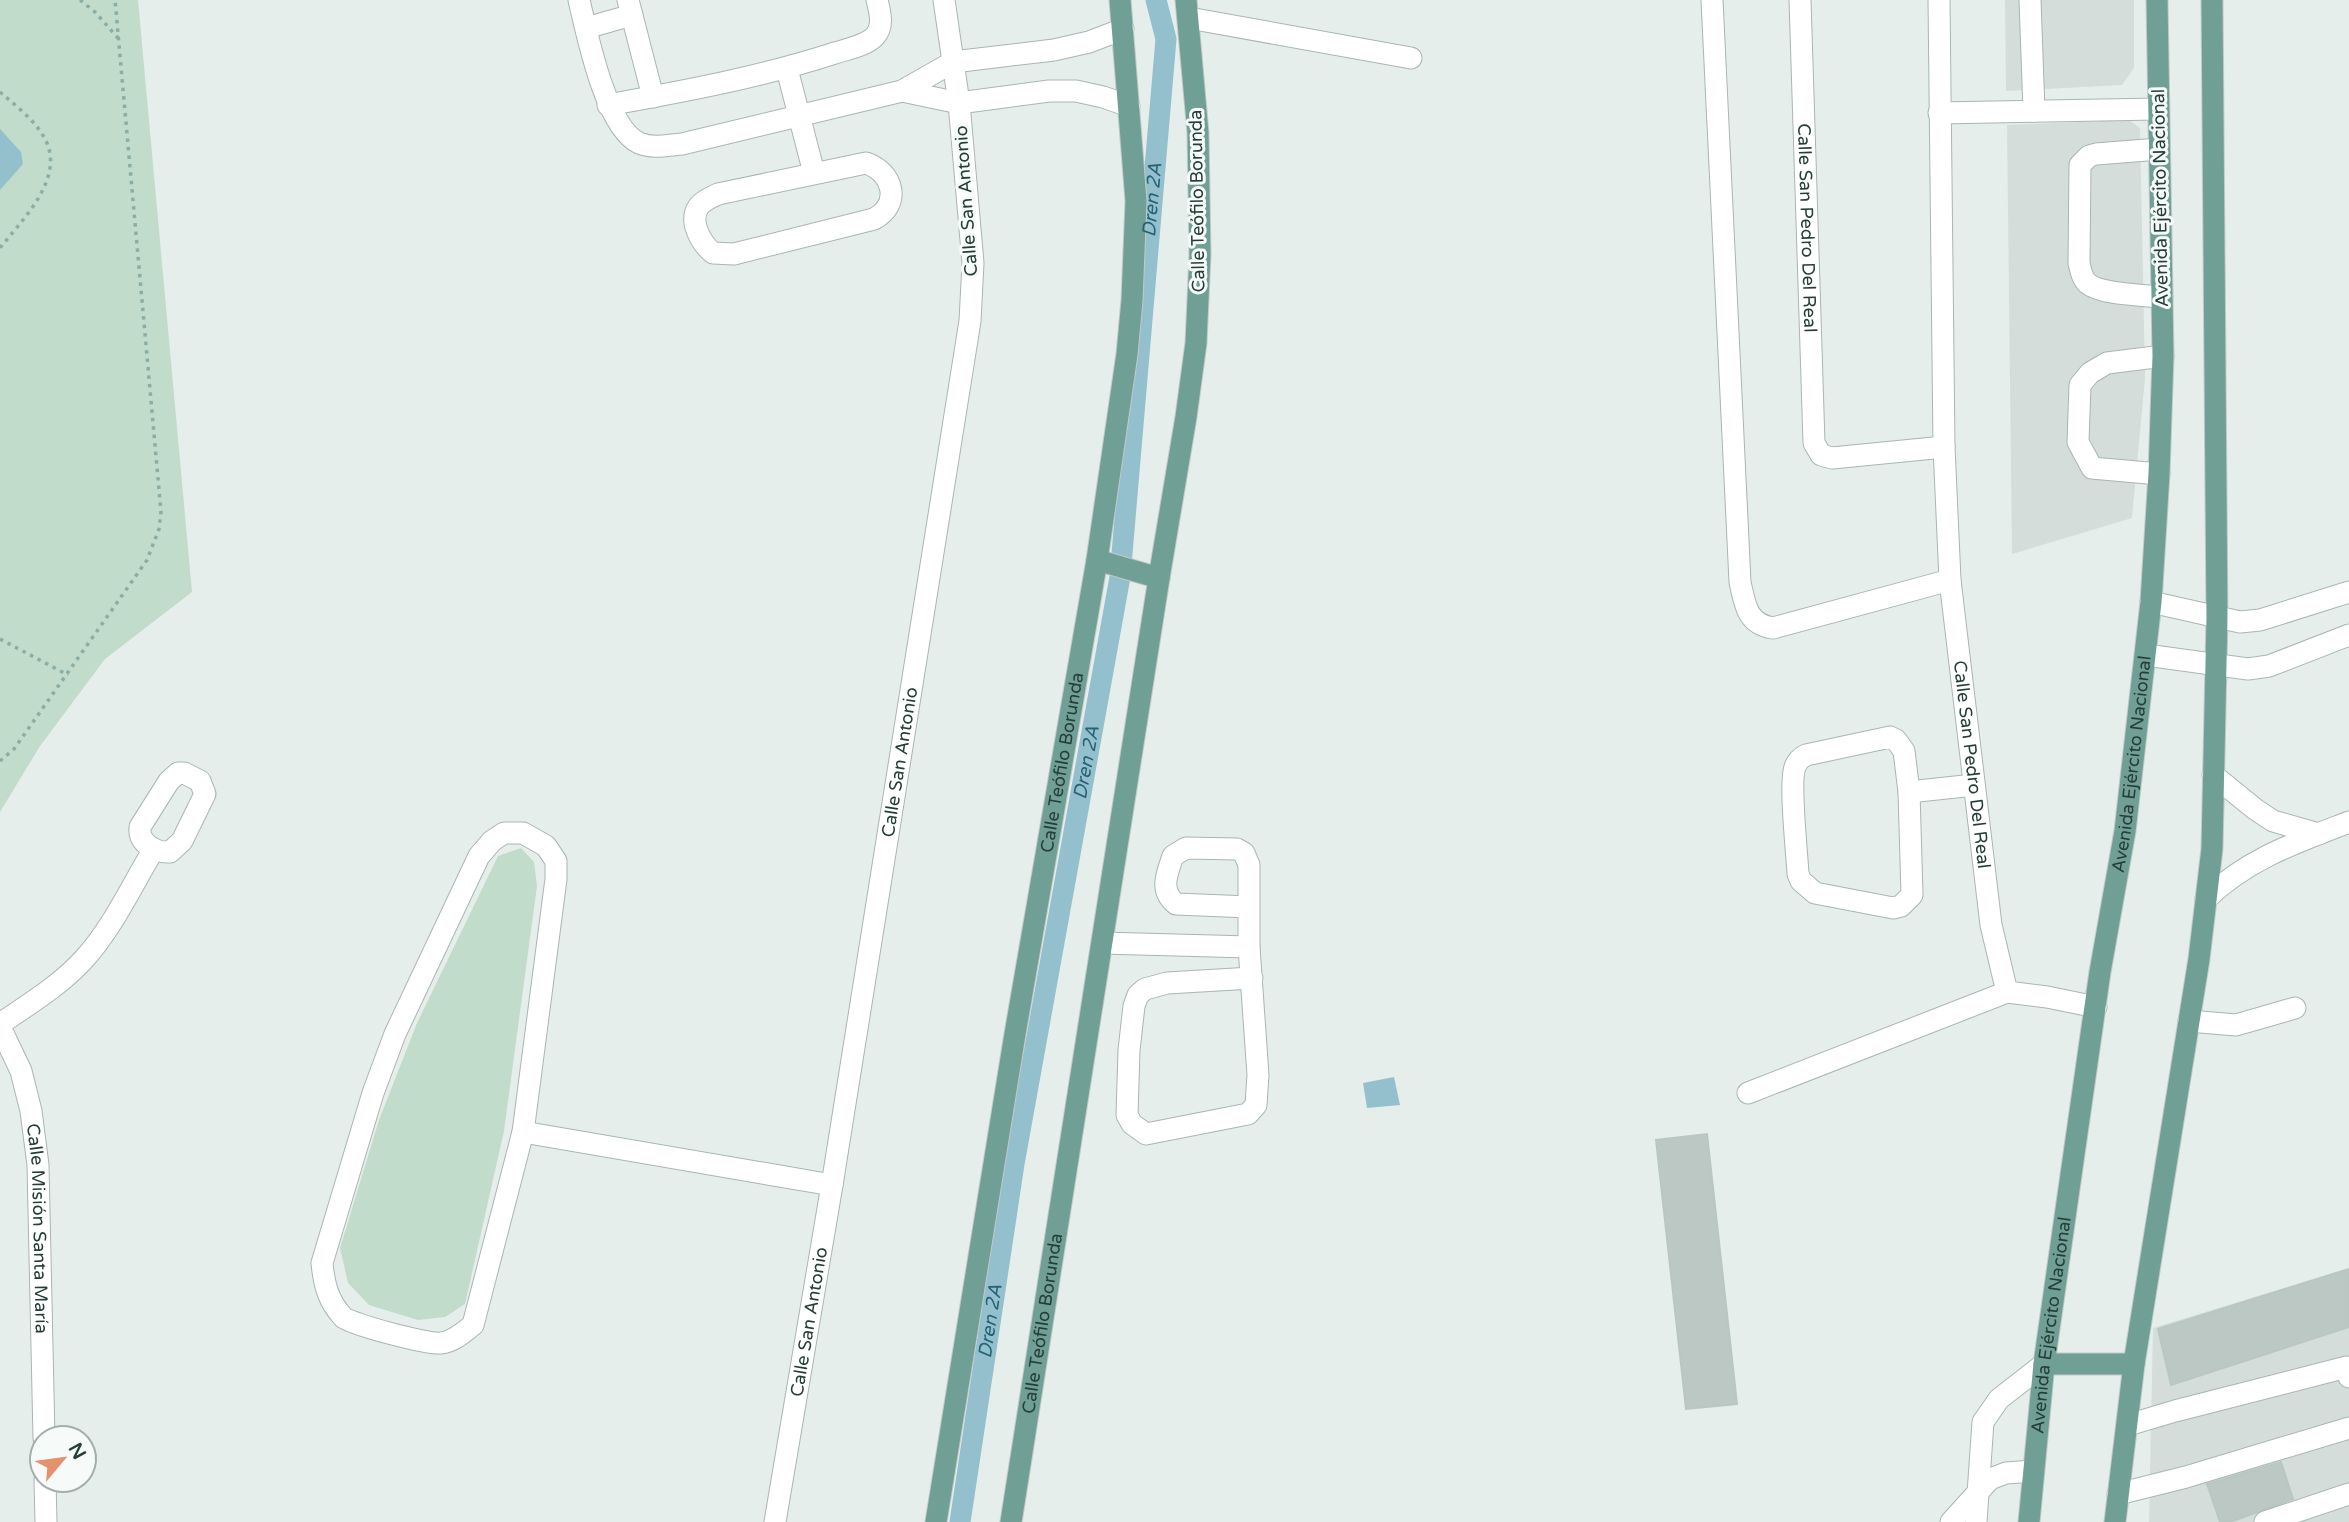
<svg xmlns="http://www.w3.org/2000/svg" width="2349" height="1522" font-family="'Varela Round',sans-serif">
  <style>
    .built { fill: #d4ddda }
    .green { fill: #c1dcca }
    .water { fill: #94c0cd }
    .lines { fill: none; stroke-linecap: round; stroke-linejoin: round }
    .canal { stroke: #94c0cd; stroke-width: 21 }
    .building { fill: #bbc8c4; stroke: #b9c7c2; stroke-width: 2 }
    .minor-casing { stroke: #a9b6b2; stroke-width: 23 }
    .major-casing { stroke: #c2c9c8; stroke-width: 23 }
    .path { stroke: #8aaea5; stroke-width: 3.5; stroke-dasharray: 3.5 5; stroke-linecap: butt }
    .minor { stroke: #fff; stroke-width: 21 }
    .major { stroke: #6f9f95; stroke-width: 21 }
    .labels { text-anchor: middle; dominant-baseline: central; stroke-width: 6; stroke-linejoin: round; paint-order: stroke }
    .street-label { font-size: 18px; fill: #263e39; stroke: #f6faf8 }
    .water-label { font-size: 19px; font-style: italic; fill: #266375; stroke: #f6faf8 }
  </style>
  <rect width="100%" height="100%" fill="#e6eeeb"/>
  <g class="built">
    <polygon points="2005,0 2134,0 2134,68 2122,85 2006,91"/>
    <polygon points="2129,120 2140,128 2145,378 2132,518 2012,554 2007,125"/>
    <polygon points="2349,1268 2349,1522 2149,1522 2153,1328"/>
  </g>
  <g class="green">
    <polygon points="0,0 138,0 192,592 105,659 40,746 0,812"/>
    <polygon points="521,848 534,862 537,886 504,1131 465,1304 445,1317 418,1320 369,1305 348,1283 340,1248 379,1120 417,1023 498,856"/>
  </g>
  <g class="water">
    <polygon points="0,129 21,152 23,164 0,190"/>
    <polygon points="1394,1077 1400,1105 1367,1108 1363,1083"/>
  </g>
  <g class="lines">
    <path class="canal" id="s1" d="M960 1522 1014 1164 1120 577 1166 39 1156 0"/>
  </g>
  <g class="building">
    <polygon points="1707,1134 1737,1404 1686,1409 1656,1140"/>
    <polygon points="2349,1269 2349,1327 2171,1385 2158,1329"/>
    <polygon points="2281,1462 2293,1499 2230,1522 2220,1522 2207,1484"/>
  </g>
  <g class="lines">
    <defs>
      <g id="minor">
        <path d="M579 0C587 34 606 128 639 143 653 149 668 145 682 144L902 91 953 62 1054 50 1089 42 1123 29"/>
        <polyline points="628,0 653,97"/>
        <path d="M1712 0 1740 582C1745 605 1747 624 1773 628L1950 580"/>
        <path id="s2" d="M1800 0 1814 443 1821 455 1832 458 1944 447"/>
        <path id="s3" d="M1939 0 1944 447 1950 580 1991 925 2007 992 2047 997 2096 1007"/>
        <polyline points="2030,0 2034,111"/>
        <polyline points="1189,18 1411,58"/>
        <polyline points="586,28 632,15"/>
        <polyline points="787,69 814,173"/>
        <polyline points="902,91 959,103 1049,91 1076,91 1103,97 1129,106"/>
        <path d="M608 105C685 91 761 77 835 53 847 49 866 46 875 36 884 26 880 12 877 0"/>
        <polyline points="1939,113 2158,109"/>
        <path d="M2159 149 2096 154 2089 156 2080 165 2079 263C2081 270 2081 277 2087 283 2101 295 2143 295 2162 297"/>
        <path d="M866 163C893 172 902 204 874 219L734 254 713 253C701 243 688 221 699 206 704 200 712 197 718 194Z"/>
        <polyline points="2159,474 2092,468 2078,442 2080,385 2090,373 2107,363 2163,356"/>
        <polyline points="2151,602 2240,622 2260,620 2349,592"/>
        <polyline points="2146,655 2248,669 2269,666 2349,635"/>
        <path d="M1890 737 1896 740 1904 751 1909 792 1912 895 1901 906 1893 908 1815 893 1801 881 1798 874C1797 853 1789 782 1795 767 1797 761 1800 758 1806 755Z"/>
        <path d="M178 773H184L200 781 205 794 182 841 170 852C155 853 138 843 140 827L169 781Z"/>
        <polyline points="2213,775 2255,809 2273,821 2319,834"/>
        <polyline points="1909,792 1974,785"/>
        <path d="M504 833H523L546 846 556 861V879L523 1132 473 1325C464 1332 453 1342 441 1343 429 1345 350 1324 343 1317 328 1301 324 1284 322 1263L373 1093 395 1034 479 856 492 841Z"/>
        <path d="M2206 899C2247 859 2297 842 2349 822"/>
        <path d="M1249 907 1176 904C1159 890 1167 874 1173 856L1186 848 1237 849 1244 853 1249 865V947L1258 1075 1256 1105 1248 1114 1146 1134 1132 1124 1127 1115 1129 1050 1134 1006 1138 995 1145 989 1167 983 1252 978"/>
        <polyline points="1102,943 1249,947"/>
        <polyline points="2189,1021 2236,1025 2295,1008"/>
        <path d="M0 1024C29 1004 61 985 85 958 113 927 132 885 154 849"/>
        <path id="s4" d="M0 1027 21 1071 31 1111 38 1165 44 1438"/>
        <polyline points="1748,1093 2007,992"/>
        <polyline points="523,1132 832,1185"/>
        <polyline points="2128,1425 2175,1411 2347,1367 2349,1377"/>
        <polyline points="45,1480 46,1522"/>
        <polyline points="2118,1494 2186,1477 2349,1428"/>
        <path id="s5" d="M775 1522 832 1185 970 321 973 263 959 103 944 0"/>
        <polyline points="1951,1522 1990,1479 2006,1473 2033,1471"/>
        <polyline points="1976,1522 1983,1422 1999,1399 2044,1364"/>
        <polyline points="2265,1522 2349,1494"/>
      </g>
      <g id="major">
        <polyline points="1097,560 1159,578"/>
        <polyline points="2044,1364 2134,1364"/>
        <path id="s6" d="M936 1522 1015 1034 1097 560 1127 354 1132 300 1136 201 1120 0"/>
        <path id="s7" d="M1011 1522 1159 578 1186 417 1196 343 1200 255 1198 133 1186 0"/>
        <path id="s8" d="M2029 1522 2044 1364 2100 972 2125 831 2151 602 2159 474 2163 356 2157 0"/>
        <polyline points="2115,1522 2134,1364 2199,959 2212,849 2217,617 2212,0"/>
      </g>
    </defs>
    <use href="#minor" class="minor-casing"/>
    <use href="#major" class="major-casing"/>
    <g class="path">
      <polyline points="80,0 95,12 118,38"/>
      <path d="M0 92C16 106 35 120 45 139 66 178 22 220 0 248"/>
      <polyline points="0,639 68,675"/>
      <polyline points="0,761 14,749 147,560 159,529 161,512 115,0"/>
    </g>
    <use href="#minor" class="minor"/>
    <use href="#major" class="major"/>
  </g>
  <g class="labels">
    <g class="street-label">
      <text transform="translate(2160 198) rotate(-91)">Avenida Ejército Nacional</text>
      <text transform="translate(966 201) rotate(-94)">Calle San Antonio</text>
      <text transform="translate(1197 201) rotate(-91)">Calle Teófilo Borunda</text>
      <text stroke="none"><textPath href="#s2" startOffset="228">Calle San Pedro Del Real</textPath></text>
      <text stroke="none"><textPath href="#s5" startOffset="770">Calle San Antonio</textPath></text>
      <text stroke="none"><textPath href="#s6" startOffset="770">Calle Teófilo Borunda</textPath></text>
      <text stroke="none"><textPath href="#s8" startOffset="765">Avenida Ejército Nacional</textPath></text>
      <text stroke="none"><textPath href="#s3" startOffset="766">Calle San Pedro Del Real</textPath></text>
      <text stroke="none"><textPath href="#s4" startOffset="208">Calle Misión Santa María</textPath></text>
      <text stroke="none"><textPath href="#s5" startOffset="203">Calle San Antonio</textPath></text>
      <text stroke="none"><textPath href="#s7" startOffset="201">Calle Teófilo Borunda</textPath></text>
      <text stroke="none"><textPath href="#s8" startOffset="198">Avenida Ejército Nacional</textPath></text>
    </g>
    <g class="water-label">
      <text stroke="none"><textPath href="#s1" startOffset="1337">Dren 2A</textPath></text>
      <text stroke="none"><textPath href="#s1" startOffset="770">Dren 2A</textPath></text>
      <text stroke="none"><textPath href="#s1" startOffset="203">Dren 2A</textPath></text>
    </g>
  </g>
  <g transform="translate(63 1459) rotate(61)"><circle r="33" fill="#f6faf8" stroke="#a3afac" stroke-width="2"/>
  <path d="M0-5L12 26L0 18L-12 26Z" fill="#e5916d"/>
  <text y="-10" font-size="19" font-weight="bold" text-anchor="middle" fill="#263e39">N</text>
  </g>
</svg>
